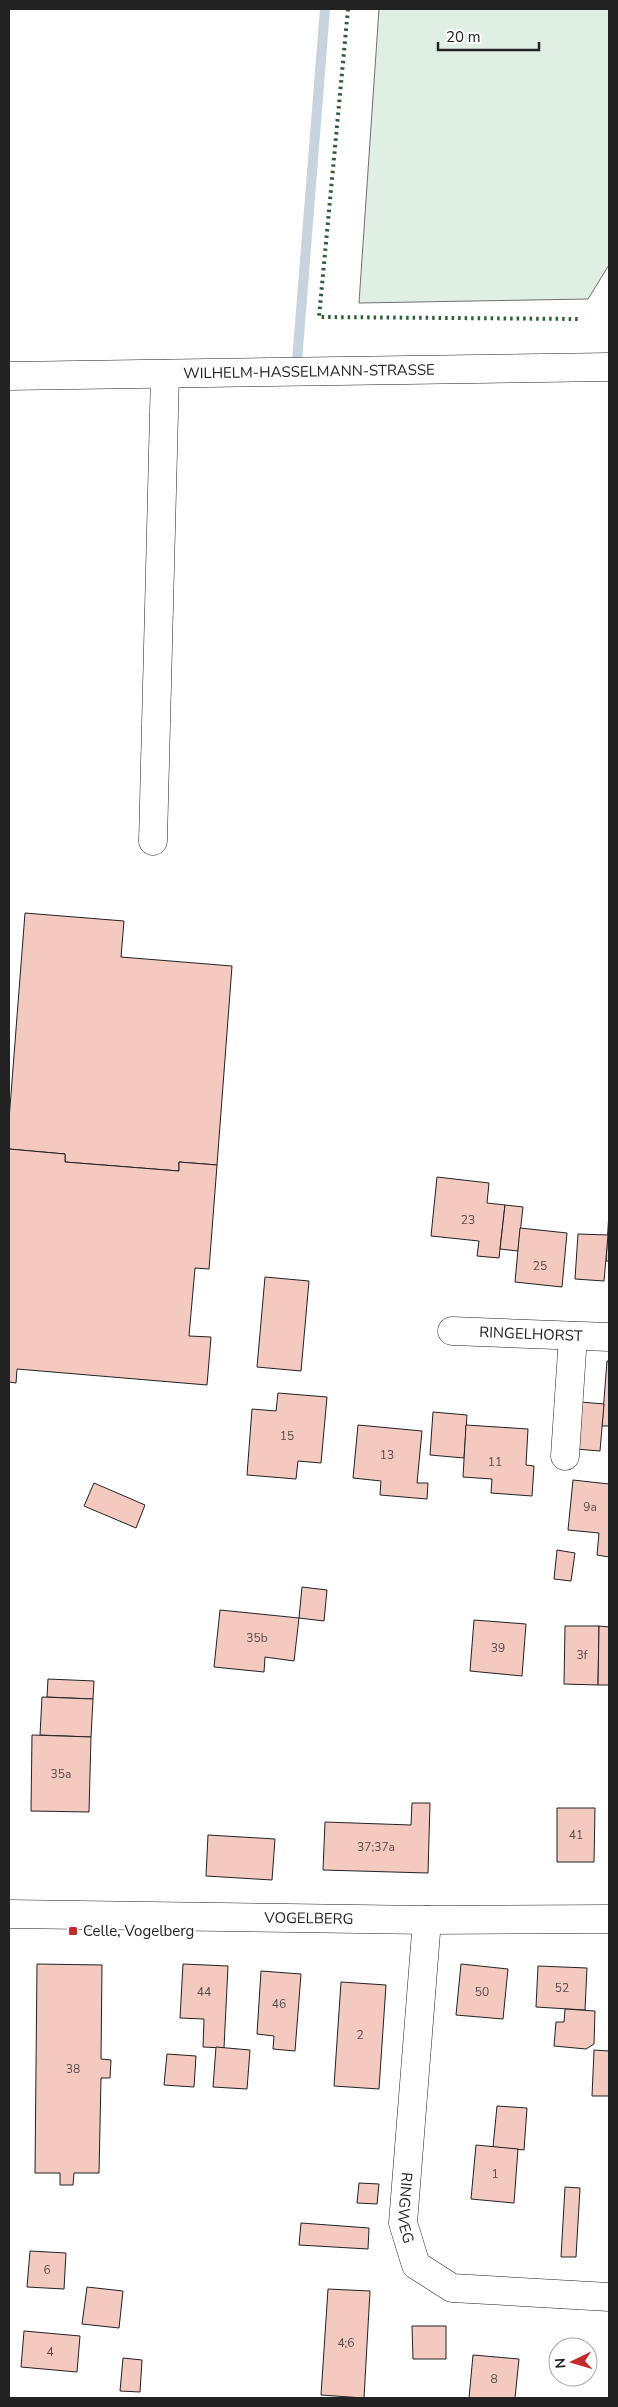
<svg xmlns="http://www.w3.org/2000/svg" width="618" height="2407" font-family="'Nunito Sans',sans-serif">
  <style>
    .green { fill: #e0efe3; stroke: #6f6f6f }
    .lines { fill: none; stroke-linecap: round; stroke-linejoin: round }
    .stream { stroke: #c7d3dd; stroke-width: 10 }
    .building { fill: #f3c9c0; stroke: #222 }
    .minor-casing { stroke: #222; stroke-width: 29 }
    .minor { stroke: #fff; stroke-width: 28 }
    .hedge { stroke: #2f5e38; stroke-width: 4; stroke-dasharray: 2.5 4; stroke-linecap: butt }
    .poi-dot { fill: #c62828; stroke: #fff; stroke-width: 2 }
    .labels { text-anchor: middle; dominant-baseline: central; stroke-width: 4; stroke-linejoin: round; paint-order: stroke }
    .number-label { font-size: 12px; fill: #564c4a }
    .street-label { font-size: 15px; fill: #222; stroke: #fff }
    .poi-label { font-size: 15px; fill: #222; stroke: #fff; text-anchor: start }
  </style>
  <rect width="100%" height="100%" fill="#fff"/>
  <polygon class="green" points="379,9 609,9 609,265 588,299 359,303"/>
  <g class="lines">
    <polyline class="stream" points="297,361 325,9"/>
  </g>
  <g class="building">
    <polygon points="25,913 124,921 121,957 232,966 217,1165 179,1162 179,1171 65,1162 65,1154 9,1149 9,1120"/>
    <polygon points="9,1149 65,1154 65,1162 179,1171 179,1162 217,1165 209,1269 195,1268 189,1336 211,1337 207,1385 17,1369 16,1383 9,1382"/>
    <polygon points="437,1177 489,1183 487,1203 505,1205 499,1258 477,1256 479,1241 431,1236"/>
    <polygon points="505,1205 523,1207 518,1251 500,1249"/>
    <polygon points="609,1212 609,1261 606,1261"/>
    <polygon points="520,1228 567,1233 562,1287 515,1282"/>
    <polygon points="578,1234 608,1235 604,1281 575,1279"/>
    <polygon points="265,1277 309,1281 301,1371 257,1367"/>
    <polygon points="607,1361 609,1361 609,1426 602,1426"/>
    <polygon points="278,1393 327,1397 321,1463 298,1461 296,1479 247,1475 252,1409 276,1411"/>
    <polygon points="581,1402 604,1404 600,1451 576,1449"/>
    <polygon points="433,1412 467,1415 464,1458 430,1455"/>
    <polygon points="358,1425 422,1431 417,1483 428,1483 427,1499 380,1495 381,1481 353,1478"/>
    <polygon points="466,1425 528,1429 526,1465 534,1466 532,1496 491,1493 492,1479 463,1477"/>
    <polygon points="573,1480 609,1484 609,1557 597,1555 599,1533 568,1530"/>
    <polygon points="94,1483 145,1505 136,1528 84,1506"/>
    <polygon points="557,1550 575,1553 571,1581 554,1579"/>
    <polygon points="302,1587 327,1590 324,1621 299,1618"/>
    <polygon points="220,1610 299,1618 294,1661 265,1657 264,1672 214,1667"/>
    <polygon points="474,1620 526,1624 522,1676 470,1671"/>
    <polygon points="565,1626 599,1626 598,1685 564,1684"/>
    <polygon points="599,1626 609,1627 609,1685 598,1685"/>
    <polygon points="48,1679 94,1681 93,1699 47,1697"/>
    <polygon points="42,1697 93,1699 91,1737 40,1735"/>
    <polygon points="32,1735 91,1737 89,1812 31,1811"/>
    <polygon points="412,1803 430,1803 428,1873 323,1870 325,1822 411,1825"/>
    <polygon points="557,1808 595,1808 594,1862 557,1862"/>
    <polygon points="208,1835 275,1839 272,1880 206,1876"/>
    <polygon points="37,1964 102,1965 101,2059 111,2060 110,2078 101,2078 99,2173 74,2173 73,2185 60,2185 60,2173 35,2173"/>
    <polygon points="183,1964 228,1966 224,2048 203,2047 204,2019 180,2018"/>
    <polygon points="461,1964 508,1969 503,2019 456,2015"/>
    <polygon points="538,1966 587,1968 585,2010 536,2007"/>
    <polygon points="261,1971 301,1974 295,2051 273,2049 274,2036 257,2034"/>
    <polygon points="341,1982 386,1985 379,2089 334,2086"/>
    <polygon points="565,2009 595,2011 594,2044 586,2049 554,2046 556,2022 564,2022"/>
    <polygon points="216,2047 250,2050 247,2089 213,2087"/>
    <polygon points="594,2050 609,2051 609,2096 592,2096"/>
    <polygon points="167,2054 196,2056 194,2087 164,2085"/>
    <polygon points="497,2106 527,2108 524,2150 493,2147"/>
    <polygon points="476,2145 518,2149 514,2203 471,2199"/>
    <polygon points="359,2183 379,2184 377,2204 357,2203"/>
    <polygon points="565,2187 580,2188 576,2257 561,2257"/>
    <polygon points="301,2223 369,2228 368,2249 299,2245"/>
    <polygon points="30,2251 66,2253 64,2289 27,2287"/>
    <polygon points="87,2287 123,2291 119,2328 82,2324"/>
    <polygon points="328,2289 370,2291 364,2398 321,2395"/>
    <polygon points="412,2326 446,2326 446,2359 413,2359"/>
    <polygon points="24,2331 80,2336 77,2372 21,2367"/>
    <polygon points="473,2355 519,2359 515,2398 469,2398"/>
    <polygon points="123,2358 142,2360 140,2392 120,2391"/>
  </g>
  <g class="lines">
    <defs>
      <g id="minor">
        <path id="s1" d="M9 376 609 367"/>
        <polyline points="153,841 165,374"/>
        <path id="s2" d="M452 1331 609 1337"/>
        <polyline points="565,1456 573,1336"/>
        <path id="s3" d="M9 1914 427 1920 609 1919"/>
        <path id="s4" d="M427 1920 403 2223 416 2265 452 2288 609 2297"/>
      </g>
    </defs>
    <use href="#minor" class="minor-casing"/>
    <use href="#minor" class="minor"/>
    <polyline class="hedge" points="348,9 319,317 580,319"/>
  </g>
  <rect class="poi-dot" x="68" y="1926" width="10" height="10" rx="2.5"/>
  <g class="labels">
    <g class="number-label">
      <text x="468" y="1220">23</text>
      <text x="540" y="1266">25</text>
      <text x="287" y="1436">15</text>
      <text x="387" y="1455">13</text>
      <text x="495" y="1462">11</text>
      <text x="590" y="1507">9a</text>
      <text x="257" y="1638">35b</text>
      <text x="498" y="1648">39</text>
      <text x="582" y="1655">3f</text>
      <text x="61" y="1774">35a</text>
      <text x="576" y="1835">41</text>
      <text x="376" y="1847">37;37a</text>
      <text x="562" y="1988">52</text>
      <text x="204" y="1992">44</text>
      <text x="482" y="1992">50</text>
      <text x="279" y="2004">46</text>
      <text x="360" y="2035">2</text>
      <text x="73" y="2069">38</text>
      <text x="495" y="2174">1</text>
      <text x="47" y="2270">6</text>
      <text x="346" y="2343">4;6</text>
      <text x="50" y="2352">4</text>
      <text x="494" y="2379">8</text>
    </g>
    <g class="street-label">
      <text stroke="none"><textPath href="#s1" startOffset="300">WILHELM-HASSELMANN-STRASSE</textPath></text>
      <text stroke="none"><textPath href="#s2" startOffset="79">RINGELHORST</textPath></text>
      <text stroke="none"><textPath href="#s3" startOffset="300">VOGELBERG</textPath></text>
      <text stroke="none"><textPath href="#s4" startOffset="289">RINGWEG</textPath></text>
    </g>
    <g class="poi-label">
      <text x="83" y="1931">Celle, Vogelberg</text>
    </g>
  </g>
  <rect width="618" height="2407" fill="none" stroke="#222222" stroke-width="20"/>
  <g transform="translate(573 2362) rotate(265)"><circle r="24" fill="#ffffff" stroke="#a7a7a7"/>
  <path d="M0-4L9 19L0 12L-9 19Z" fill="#c62828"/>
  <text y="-8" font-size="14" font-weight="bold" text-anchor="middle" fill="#222222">N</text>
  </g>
  <path d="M438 42v8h101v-8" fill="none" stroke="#222222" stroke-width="2.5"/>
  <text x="446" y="42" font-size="15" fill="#222222" stroke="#ffffff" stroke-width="4" paint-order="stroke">20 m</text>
</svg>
